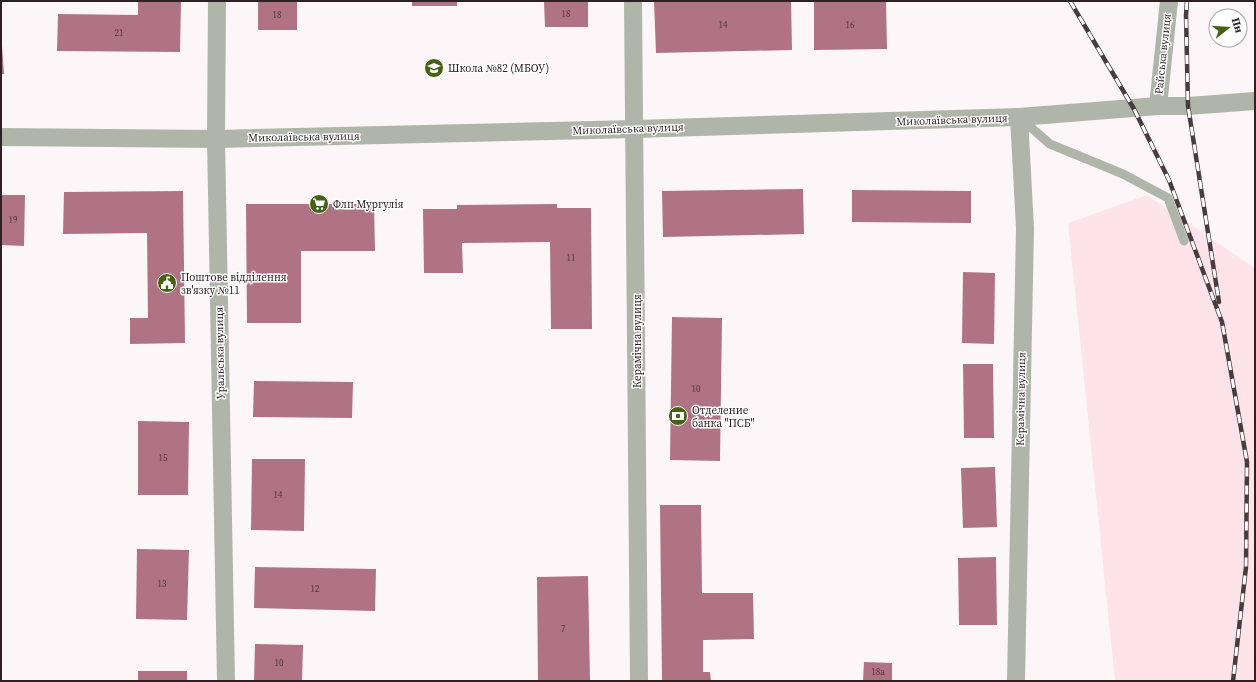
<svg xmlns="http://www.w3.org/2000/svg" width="1256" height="682" font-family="'Source Serif 4',serif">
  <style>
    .built { fill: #fee4ea }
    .building { fill: #b07285 }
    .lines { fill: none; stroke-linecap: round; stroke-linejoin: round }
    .lane { stroke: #afb5a9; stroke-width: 9 }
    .street { stroke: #afb5a9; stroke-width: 18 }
    .rail-casing { stroke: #483c3f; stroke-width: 4.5 }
    .rail { stroke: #fff; stroke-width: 3; stroke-dasharray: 9; stroke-linecap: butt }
    .labels { text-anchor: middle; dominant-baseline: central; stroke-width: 3; stroke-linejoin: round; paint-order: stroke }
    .number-label { font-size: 9px; fill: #4e353c }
    .street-label { font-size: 11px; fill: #2d2124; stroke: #fff }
    .poi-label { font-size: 11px; fill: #2d2124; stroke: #fff; text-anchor: start }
  </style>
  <rect width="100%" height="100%" fill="#fdf6f8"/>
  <polygon class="built" points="1147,195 1255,268 1255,681 1115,681 1068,223"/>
  <g class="building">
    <polygon points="138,1 181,1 180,52 57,51 58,14 138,15"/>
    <rect x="258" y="1" width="39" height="29"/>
    <rect x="412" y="1" width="45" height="5"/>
    <polygon points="544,1 588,1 588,27 545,27"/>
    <polygon points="654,1 791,1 792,50 656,53"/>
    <polygon points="814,1 886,1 887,49 814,50"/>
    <polygon points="1,46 2,46 4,74 1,74"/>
    <polygon points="803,189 804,234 663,237 662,191"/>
    <polygon points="852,190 971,191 971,223 852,222"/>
    <polygon points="183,191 185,343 130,344 130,318 148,318 147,233 63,234 64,192"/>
    <polygon points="1,195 25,195 24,246 1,245"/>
    <polygon points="246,204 374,204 375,251 301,251 301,323 247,323"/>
    <polygon points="557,204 557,208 591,208 592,329 551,329 550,242 462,243 463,273 424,273 423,209 457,209 457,205"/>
    <polygon points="963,272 995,273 994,344 962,343"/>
    <polygon points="672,317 722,318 720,461 670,460"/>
    <polygon points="963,364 993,364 994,438 964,438"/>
    <polygon points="254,381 353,382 352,418 253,417"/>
    <polygon points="138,421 189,422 188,495 138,495"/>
    <polygon points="252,459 305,459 304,531 251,530"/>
    <polygon points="995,467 997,527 963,528 961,468"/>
    <polygon points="660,505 701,505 702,593 753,593 754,639 703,640 703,672 710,672 711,681 662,681"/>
    <polygon points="137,549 189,550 187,620 136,619"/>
    <polygon points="996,557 997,625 959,625 958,558"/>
    <polygon points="255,567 376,569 375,611 254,608"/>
    <polygon points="588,576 590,681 538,681 537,577"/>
    <polygon points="255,644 303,645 302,681 254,681"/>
    <polygon points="864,662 892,663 892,681 863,681"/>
    <rect x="138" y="671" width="49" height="10"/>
  </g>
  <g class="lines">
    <polyline class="lane" points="1020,118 1050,144 1123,174 1168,198 1184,241"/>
    <g class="street">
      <polyline points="217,1 216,139 226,681"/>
      <polyline points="633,1 639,681"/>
      <polyline points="1158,106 1169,1"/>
      <polyline points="1,137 216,139 635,129 1019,117 1158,106 1188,106 1255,101"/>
      <polyline points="1016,681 1025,228 1019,117"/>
    </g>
    <defs>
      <g id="rail">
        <polyline points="1070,1 1134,109 1169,180 1222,322 1247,462 1246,567 1233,681"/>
        <polyline points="1187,1 1186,15 1188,106 1219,302"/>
      </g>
    </defs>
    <use href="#rail" class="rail-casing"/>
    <use href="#rail" class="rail"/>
  </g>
  <defs>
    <symbol id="school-disc" viewBox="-11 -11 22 22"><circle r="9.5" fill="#446114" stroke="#fff"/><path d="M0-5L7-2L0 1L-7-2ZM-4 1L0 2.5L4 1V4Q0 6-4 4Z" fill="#fff"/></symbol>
    <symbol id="supermarket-disc" viewBox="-11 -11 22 22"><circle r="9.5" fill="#446114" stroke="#fff"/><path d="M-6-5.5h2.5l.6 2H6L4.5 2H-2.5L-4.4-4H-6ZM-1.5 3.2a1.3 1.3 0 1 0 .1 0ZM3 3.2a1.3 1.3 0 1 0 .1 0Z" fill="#fff"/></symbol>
    <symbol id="civic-disc" viewBox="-11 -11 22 22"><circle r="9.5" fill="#446114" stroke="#fff"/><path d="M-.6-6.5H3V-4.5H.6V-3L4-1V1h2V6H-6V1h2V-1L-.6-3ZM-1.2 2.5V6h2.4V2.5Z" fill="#fff"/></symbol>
    <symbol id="bank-disc" viewBox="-11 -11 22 22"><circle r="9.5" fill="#446114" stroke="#fff"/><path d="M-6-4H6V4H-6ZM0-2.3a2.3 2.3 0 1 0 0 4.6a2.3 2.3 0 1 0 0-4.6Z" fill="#fff"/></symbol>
  </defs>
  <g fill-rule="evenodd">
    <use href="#school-disc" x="423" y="57" width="22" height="22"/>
    <use href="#supermarket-disc" x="308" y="193" width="22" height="22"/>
    <use href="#civic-disc" x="156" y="272" width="22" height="22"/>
    <use href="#bank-disc" x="667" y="405" width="22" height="22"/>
  </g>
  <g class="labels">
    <g class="number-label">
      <text x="566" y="14">18</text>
      <text x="277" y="15">18</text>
      <text x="723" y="25">14</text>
      <text x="850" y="25">16</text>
      <text x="119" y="33">21</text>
      <text x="13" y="220">19</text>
      <text x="571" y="258">11</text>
      <text x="696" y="389">10</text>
      <text x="163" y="458">15</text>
      <text x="278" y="495">14</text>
      <text x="162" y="584">13</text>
      <text x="315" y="589">12</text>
      <text x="563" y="629">7</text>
      <text x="279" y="663">10</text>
      <text x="878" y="672">18а</text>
    </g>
    <g class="street-label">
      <text transform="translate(1163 54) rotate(-84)">Райська вулиця</text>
      <text transform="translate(952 120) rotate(-2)">Миколаївська вулиця</text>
      <text transform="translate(628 129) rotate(-2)">Миколаївська вулиця</text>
      <text transform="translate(304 137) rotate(-1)">Миколаївська вулиця</text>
      <text transform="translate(637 341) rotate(-90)">Керамічна вулиця</text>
      <text transform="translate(220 353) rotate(-91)">Уральська вулиця</text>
      <text transform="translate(1021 399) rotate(-89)">Керамічна вулиця</text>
    </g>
    <g class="poi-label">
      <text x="448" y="68">Школа №82 (МБОУ)</text>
      <text x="333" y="204">Флп Мургулія</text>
      <text x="181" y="277">Поштове відділення<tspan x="181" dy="13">зв'язку №11</tspan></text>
      <text x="692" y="410">Отделение<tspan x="692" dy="13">банка "ПСБ"</tspan></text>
    </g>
  </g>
  <rect width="1256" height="682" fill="none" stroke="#2d2124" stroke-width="4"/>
  <g transform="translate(1228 28) rotate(73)"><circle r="19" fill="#ffffff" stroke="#aba6a7"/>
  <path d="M0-3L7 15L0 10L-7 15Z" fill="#446114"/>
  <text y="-6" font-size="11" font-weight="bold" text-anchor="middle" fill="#2d2124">Пн</text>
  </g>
</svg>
